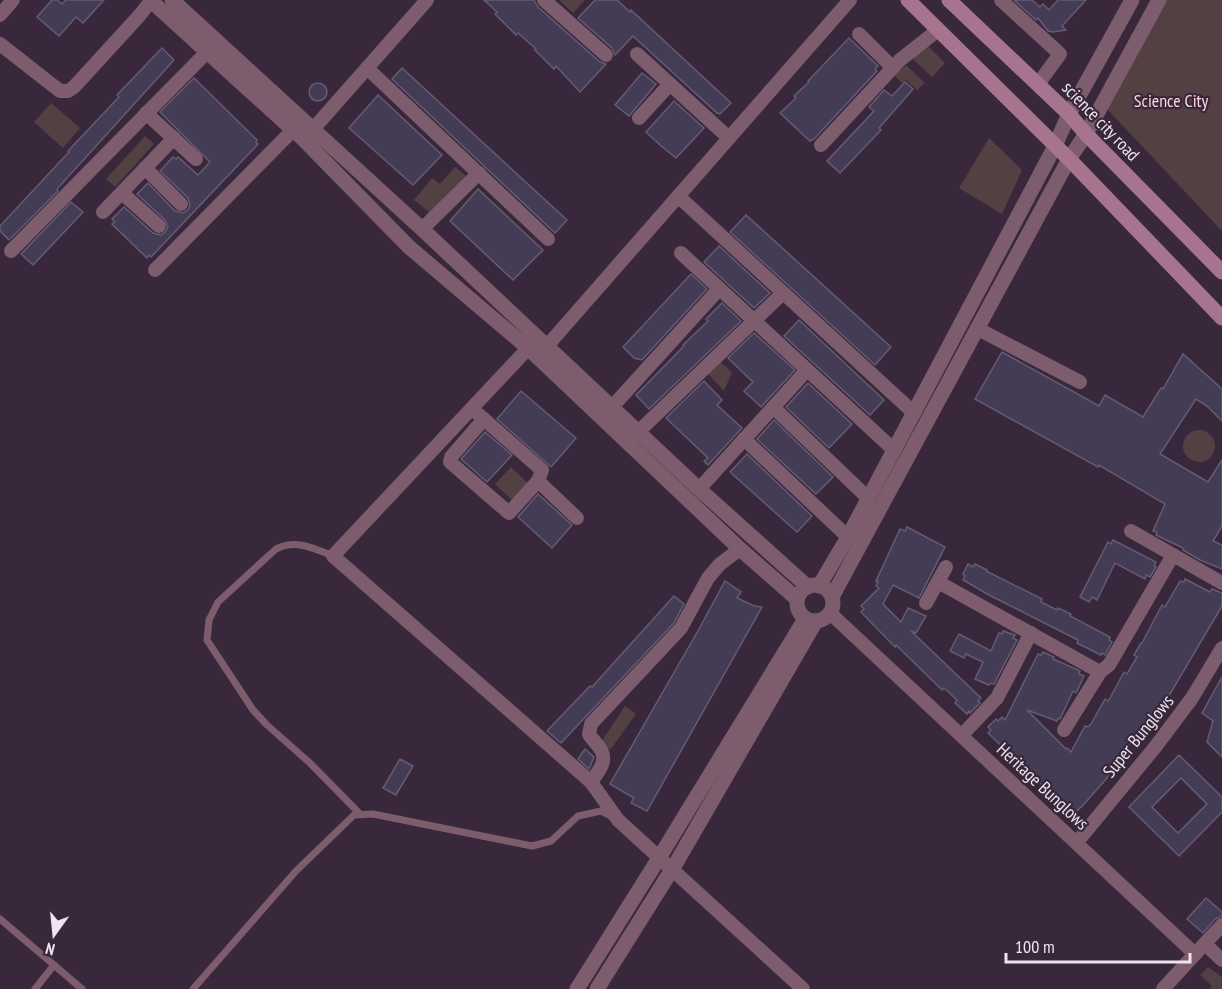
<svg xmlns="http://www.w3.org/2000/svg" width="1222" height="989" font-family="'PT Sans Narrow',sans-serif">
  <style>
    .green { fill: #534043 }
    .building { fill: #443b55; stroke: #645b74; stroke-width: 1.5; fill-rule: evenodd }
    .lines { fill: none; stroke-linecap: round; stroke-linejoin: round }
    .service { stroke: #7c5c6d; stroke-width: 7 }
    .minor { stroke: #7c5c6d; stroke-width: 14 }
    .tertiary { stroke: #7c5c6d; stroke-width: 15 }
    .secondary { stroke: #a6748f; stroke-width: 15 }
    .labels { text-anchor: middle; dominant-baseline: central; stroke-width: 4.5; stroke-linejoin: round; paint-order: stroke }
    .park-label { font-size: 18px; fill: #fdd5da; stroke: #39283b }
    .street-label { font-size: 18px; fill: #eee3ef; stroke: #39283b }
  </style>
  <rect width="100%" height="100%" fill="#39283b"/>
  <g class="green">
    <polygon points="559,0 585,0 573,13"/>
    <polygon points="1166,0 1222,0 1222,231 1107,109"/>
    <polygon points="926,44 945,63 932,77 911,57"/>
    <polygon points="906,65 925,83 917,90 906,80 902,83 895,76"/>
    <polygon points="51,103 80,128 63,148 34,122"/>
    <polygon points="145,136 154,144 115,187 106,179"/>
    <polygon points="989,138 1022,170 1002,214 959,188"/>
    <polygon points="455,167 466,176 433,215 414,200 432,178 440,184"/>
    <polygon points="716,358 732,372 724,391 704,370"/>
    <circle cx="1199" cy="446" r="16"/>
    <polygon points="511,467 531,486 515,503 495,484"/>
    <polygon points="625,706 636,714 610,750 600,744"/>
    <polygon points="1208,967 1222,977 1222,989 1210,989 1212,986 1200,975"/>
  </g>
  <g class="building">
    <polygon points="52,0 57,0 62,4 66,0 104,0 83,23 76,17 59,36 37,17"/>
    <polygon points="484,0 534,0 538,7 600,62 606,64 580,92 556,66 554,69 535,50 536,49 518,33 516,35 495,14 497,12"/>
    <polygon points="595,0 617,0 630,12 631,10 731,103 720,114 717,113 633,36 615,55 612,48 578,18"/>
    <polygon points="1014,0 1032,0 1040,7 1043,4 1049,10 1058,0 1086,0 1062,26 1066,30 1053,32 1048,31 1038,18 1036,20"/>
    <polygon points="849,38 878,66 875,69 877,71 814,139 810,141 780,113 796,98 794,96 809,82 808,81"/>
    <polygon points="162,48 174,60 57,189 58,191 9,240 0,231 0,226 69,152 68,151 119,97 117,95"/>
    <polygon points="402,68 567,220 555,233 392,79"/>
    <polygon points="642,73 656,84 629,116 615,105"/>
    <polygon points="194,78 257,140 256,142 258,144 151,257 149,255 147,258 112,224 115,222 112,219 124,207 153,233 161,235 165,232 168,227 165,220 137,194 148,183 175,211 183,213 188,210 190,206 188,198 160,171 173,157 176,159 178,157 198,175 210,162 160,112"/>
    <polygon points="905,82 913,89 879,128 881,130 840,173 827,161 874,111 869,107 884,90 892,96"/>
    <circle cx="318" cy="92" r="9"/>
    <polygon points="378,95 442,155 413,185 349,128"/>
    <polygon points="674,101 704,128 676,158 660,145 646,132"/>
    <polygon points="478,189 543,250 513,280 450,221"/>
    <polygon points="71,202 83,212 33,265 21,254"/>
    <polygon points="746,215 891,347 875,365 730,232"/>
    <polygon points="719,246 770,293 754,308 704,262"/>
    <polygon points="691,274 707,289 642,360 634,358 623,347"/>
    <polygon points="722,303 741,321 649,409 636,395 684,346 683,345 708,321 706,319"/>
    <polygon points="799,320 884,400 870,415 784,336"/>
    <polygon points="754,333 795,370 761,407 744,391 753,382 728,358"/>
    <polygon points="1002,352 1099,406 1105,395 1143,417 1161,388 1163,389 1183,354 1222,389 1222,421 1207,406 1196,399 1160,454 1208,482 1222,460 1222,526 1213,541 1222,545 1222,569 1200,560 1183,550 1183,548 1156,535 1157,532 1153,531 1165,504 1099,465 1098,467 975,399"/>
    <polygon points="704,381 722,400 717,405 742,428 708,465 704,461 708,458 666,418"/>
    <polygon points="808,383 852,424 829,448 786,407"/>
    <polygon points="521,391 576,438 551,467 497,419"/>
    <polygon points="774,420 833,477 816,494 757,439"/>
    <polygon points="485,432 512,455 487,482 461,459"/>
    <polygon points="747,454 812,516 797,532 730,472"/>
    <polygon points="538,494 572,525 552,548 518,517"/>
    <polygon points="907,527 945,547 919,598 893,585 883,604 901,622 908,608 926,616 916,633 911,631 981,698 978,701 980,703 970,713 969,711 967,714 955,703 957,700 944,688 942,690 896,645 895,647 861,612 864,609 861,606 879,588 876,586 878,581 876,581 900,529 905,531"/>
    <polygon points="1113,540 1156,562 1154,566 1156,567 1150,577 1146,575 1145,579 1115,563 1097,600 1092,597 1089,602 1080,597 1108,542 1111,544"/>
    <polygon points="968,564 973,567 975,564 987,570 986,571 1042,599 1041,602 1057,610 1058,608 1071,614 1070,616 1110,637 1109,640 1112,642 1105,655 1102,653 1101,655 1077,643 1078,640 989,595 963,580 965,576 963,574"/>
    <polygon points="1185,579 1210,592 1212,589 1222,593 1222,606 1160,711 1156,709 1153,711 1138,738 1134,736 1119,764 1114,762 1107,778 1084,804 1076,812 1074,810 1072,812 1048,789 1047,790 988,733 991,730 988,727 996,719 998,721 1002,717 1005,720 1038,654 1041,655 1043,652 1054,657 1053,659 1080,671 1079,674 1084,676 1076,693 1073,691 1060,719 1058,718 1057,721 1027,710 1066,749 1067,748 1071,752 1085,726 1088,727 1091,724 1105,699 1108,701 1110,698 1124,672 1127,674 1137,657 1134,655 1141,643 1142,643 1162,605 1165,607 1180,581 1184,582"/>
    <polygon points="725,581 741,592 737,598 754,606 762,607 647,811 631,803 634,798 610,784 699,629"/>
    <polygon points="674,596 684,604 674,623 561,743 547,731 590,686 592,687"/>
    <polygon points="1003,631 1015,635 1013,638 1017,640 994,684 991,683 989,685 975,679 983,662 966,654 964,658 950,651 959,634 991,651 999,633 1002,634"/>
    <polygon points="1222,677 1222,757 1207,742 1213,721 1202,713"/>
    <polygon points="585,749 594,757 589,769 578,759"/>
    <path d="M1179 755 1222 797V812L1179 856 1129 807ZM1181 778 1207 804 1178 833 1152 807Z"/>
    <polygon points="400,759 413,766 396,795 383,788"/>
    <polygon points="1206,898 1222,912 1222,916 1215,919 1203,933 1187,919"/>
  </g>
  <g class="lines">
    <g class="service">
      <path d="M333 556C313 548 296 539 276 549L218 602 209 620 207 640 253 710 267 725 310 763 360 814"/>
      <polyline points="0,919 82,989"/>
      <polyline points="35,989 54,965"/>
      <polyline points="193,989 296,871 354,815 373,814 532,846 551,841 578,816 601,811 611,816"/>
    </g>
    <g class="minor">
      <polyline points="544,0 606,55"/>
      <polyline points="1001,0 1060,54 1038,84"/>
      <polyline points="0,15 13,0"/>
      <polyline points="859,34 893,68"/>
      <polyline points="0,44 60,91 68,91 74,87 139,16 151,1"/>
      <polyline points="637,54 729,138"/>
      <polyline points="367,68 548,239"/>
      <polyline points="146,113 196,159"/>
      <polyline points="639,118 670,84"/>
      <polyline points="307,136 427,0"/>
      <polyline points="821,145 900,60 938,30"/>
      <polyline points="145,168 181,204"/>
      <polyline points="122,193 159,226"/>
      <polyline points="678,196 914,413"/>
      <polyline points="103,212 174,138"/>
      <polyline points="422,229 479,173"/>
      <polyline points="11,251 207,52"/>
      <polyline points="681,253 894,450"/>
      <polyline points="155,270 293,130"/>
      <polyline points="978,329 1080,382"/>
      <polyline points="534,342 333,556 591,782 618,820 803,989"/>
      <polyline points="547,346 850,0"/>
      <polyline points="612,407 719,289"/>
      <polyline points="773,407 868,498"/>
      <polyline points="478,414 542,470 538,481"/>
      <polyline points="484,419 451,457 450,462 509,513 538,481 577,518"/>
      <polyline points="638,432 783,293"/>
      <polyline points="744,439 848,537"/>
      <polyline points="699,489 807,370"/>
      <polyline points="1131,531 1222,583"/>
      <polyline points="938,582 1100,672 1109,665 1173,555"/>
      <polyline points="926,603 946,567"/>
      <polyline points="830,613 1195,954 1163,989"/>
      <polyline points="1064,730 1100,672"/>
      <polyline points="962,735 997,698 1031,633"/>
      <path d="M591 782C597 773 608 762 601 750 598 744 592 740 589 734L591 724 681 628 708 578 720 564 740 549"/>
      <polyline points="1077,842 1156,746 1192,698 1222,648"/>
      <polyline points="1205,944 1222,960"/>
      <polyline points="1195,954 1222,925"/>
    </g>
    <g class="tertiary">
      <polyline points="150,0 303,139 409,247 528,348 740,549 797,599"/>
      <polyline points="172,0 422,229 699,489 808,587"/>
      <circle cx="815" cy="603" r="18"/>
      <polyline points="819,586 848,537 1055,146 1069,114 1132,0"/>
      <polyline points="832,597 1069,159 1086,134 1159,0"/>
      <polyline points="577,989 659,858 805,619"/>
      <polyline points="597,989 676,863 816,621"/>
    </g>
    <g class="secondary">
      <polyline points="908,0 1069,159 1222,318"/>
      <polyline points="949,0 1069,114 1086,134 1222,272"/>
    </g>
  </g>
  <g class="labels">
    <g class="park-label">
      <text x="1171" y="100">Science City</text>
    </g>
    <g class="street-label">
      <text transform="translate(1101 121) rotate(46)">science city road</text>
      <text transform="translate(1138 736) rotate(-51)">Super Bunglows</text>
      <text transform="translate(1043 786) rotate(43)">Heritage Bunglows</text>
    </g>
  </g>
  <g transform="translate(54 935) rotate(195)" stroke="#39283b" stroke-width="4.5" paint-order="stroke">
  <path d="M0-4.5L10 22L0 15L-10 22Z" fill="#eee3ef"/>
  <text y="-9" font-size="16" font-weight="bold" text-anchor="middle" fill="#eee3ef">N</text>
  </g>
  <path d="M1006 953v9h184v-9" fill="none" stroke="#eee3ef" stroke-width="3"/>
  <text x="1015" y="953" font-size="18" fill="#eee3ef" stroke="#39283b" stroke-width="4.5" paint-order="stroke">100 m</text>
</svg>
